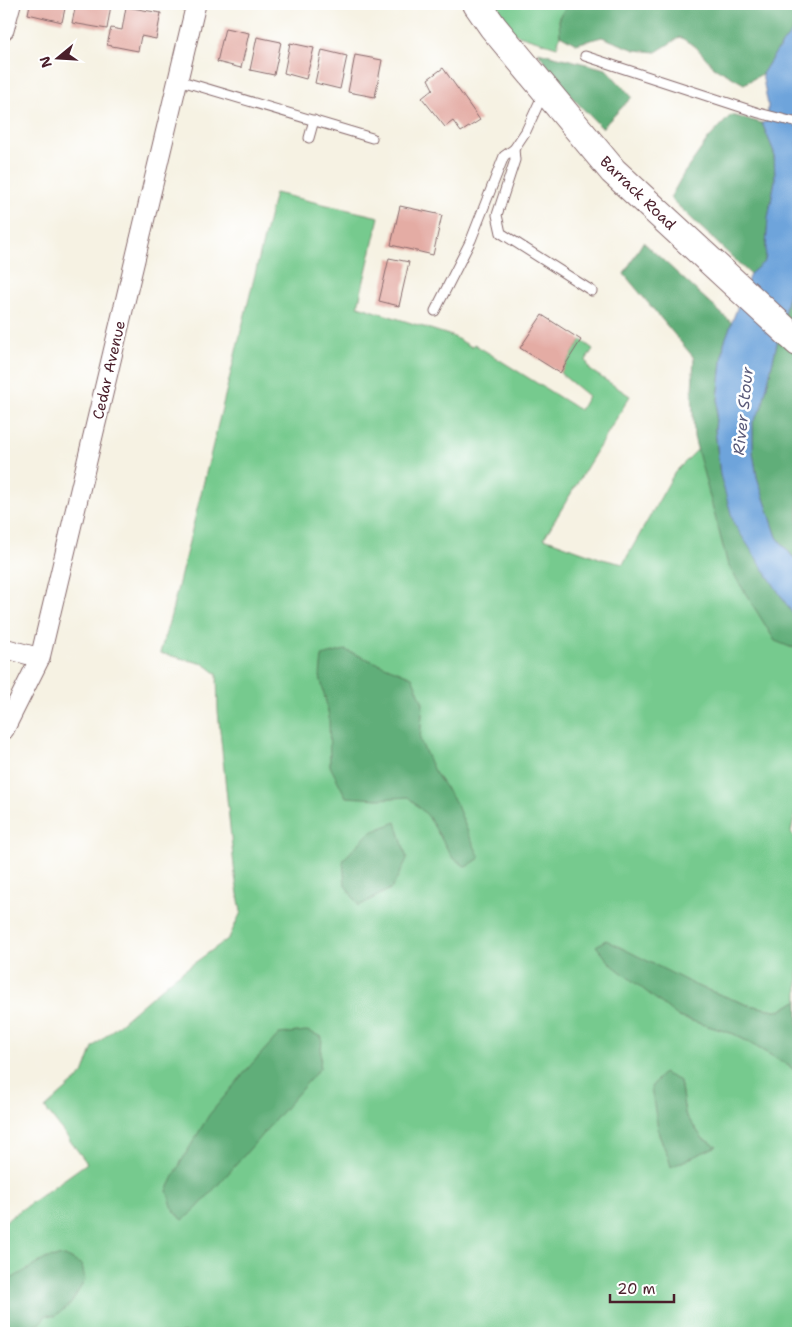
<svg xmlns="http://www.w3.org/2000/svg" width="802" height="1337" font-family="'Shantell Sans',sans-serif">
  <style>
    .green { fill: #76ca8e; stroke: #60745c; fill-rule: evenodd }
    .forest { fill: #60ae79; stroke: #556652 }
    .water { fill: #6ea4db; stroke: #5c6283 }
    .building { fill: #e4aca4 }
    .lines { fill: none; stroke-linecap: round; stroke-linejoin: round }
    .service-casing { stroke: #86696b; stroke-width: 11 }
    .minor-casing { stroke: #86696b; stroke-width: 21 }
    .primary-casing { stroke: #86696b; stroke-width: 30 }
    .service { stroke: #fff; stroke-width: 9 }
    .minor { stroke: #fff; stroke-width: 19 }
    .primary { stroke: #fff; stroke-width: 28 }
    .labels { text-anchor: middle; dominant-baseline: central; stroke-width: 5; stroke-linejoin: round; paint-order: stroke }
    .street-label { font-size: 15px; fill: #4a1f2b; stroke: #fff }
    .water-label { font-size: 16px; font-style: italic; fill: #5a5b7a; stroke: #fff }
  </style>
  <rect width="100%" height="100%" fill="#fff"/>
  <filter id="ink" filterUnits="userSpaceOnUse"><feTurbulence type="fractalNoise" baseFrequency=".02" numOctaves="2"/><feDisplacementMap in="SourceGraphic" scale="10" xChannelSelector="R" yChannelSelector="G"/><feConvolveMatrix kernelMatrix="1 2 1 2 8 2 1 2 1" color-interpolation-filters="sRGB"/></filter>
  <filter id="wash" filterUnits="userSpaceOnUse"><feTurbulence type="fractalNoise" baseFrequency=".0096" numOctaves="4" result="noise"/><feDisplacementMap in="SourceGraphic" scale="20" xChannelSelector="R" yChannelSelector="G"/><feGaussianBlur stdDeviation="1.12" result="paint"/><feColorMatrix in="noise" values="0 0 0 0 0 0 0 0 0 0 0 0 0 0 0 0 0 1.4 0 .05"/><feComposite in="paint" operator="in"/></filter>
  <g filter="url(#wash)">
    <rect width="100%" height="100%" fill="#f6f2e3"/>
    <g class="green">
      <polygon points="477,4 592,4 586,6 567,7 559,17 560,35 557,47 493,27"/>
      <path d="M275 193 379 217 358 306 452 336 472 347 474 344 580 410 588 396 560 373 581 340 593 349 586 360 590 370 630 396 544 538 602 559 623 564 675 472 698 449 728 565 790 647 798 648V799L791 832 798 843V1000L780 1011 748 1005 697 986 679 1017 734 1034 786 1064 798 1073V1333H4V1222L87 1163 45 1108 83 1074 93 1047 172 979 229 938 241 912 235 876 218 711 217 674 204 664 160 653 171 615ZM680 1081 685 1114 703 1139 716 1146 668 1156 659 1135Z"/>
    </g>
    <g class="forest">
      <polygon points="592,4 798,4 798,19 791,33 776,52 762,74 744,84 714,67 696,47 680,37 656,52 635,50 602,37 576,44 560,35 559,17 567,7 586,6"/>
      <polygon points="538,52 606,69 632,97 602,128 562,87"/>
      <polygon points="731,115 762,123 774,152 775,180 768,218 765,262 750,274 670,198 684,173 709,138"/>
      <polygon points="643,242 732,323 724,343 715,429 720,475 798,622 798,648 790,647 775,641 728,565 694,437 692,390 694,358 624,274"/>
      <polygon points="798,254 798,560 792,556 777,537 757,477 753,452 753,422 762,407"/>
      <polygon points="345,650 412,677 423,703 420,740 434,771 456,803 470,837 480,858 466,867 452,857 428,816 408,797 379,799 346,797 330,766 329,716 320,676 322,656"/>
      <polygon points="396,822 407,859 392,888 359,906 345,885 343,860 369,833"/>
      <polygon points="606,940 697,986 748,1005 780,1011 798,1000 798,1073 786,1064 734,1034 679,1017 612,965 596,946"/>
      <polygon points="307,1031 322,1037 320,1068 234,1167 197,1208 183,1220 174,1212 167,1191 181,1162 209,1115 250,1066 279,1034"/>
      <polygon points="663,1073 680,1081 685,1114 703,1139 717,1146 671,1167 668,1156 659,1135 651,1087"/>
      <polygon points="65,1256 82,1265 85,1280 70,1305 55,1316 46,1315 41,1323 23,1329 4,1326 4,1283 47,1258"/>
    </g>
    <polygon class="water" points="798,19 798,254 762,407 753,422 753,452 757,477 777,537 792,556 798,560 798,622 734,524 720,475 715,429 724,343 750,274 765,261 768,218 775,180 774,152 762,123 767,121 768,105 762,74 776,52 791,33"/>
    <g id="blocks">
      <g class="building">
        <polygon points="30,4 66,4 62,22 28,14"/>
        <polygon points="76,4 103,4 111,5 107,29 72,23"/>
        <polygon points="126,7 161,13 156,39 141,36 138,51 107,45 111,28 122,30"/>
        <polygon points="225,28 249,33 241,68 217,62"/>
        <polygon points="257,37 281,42 274,75 250,70"/>
        <polygon points="290,43 314,48 306,79 284,73"/>
        <polygon points="322,50 347,56 340,89 315,83"/>
        <polygon points="355,55 382,60 375,97 348,92"/>
        <polygon points="443,68 480,120 461,132 453,121 445,127 422,98 433,89 428,79"/>
        <polygon points="400,206 442,215 433,255 391,245"/>
        <polygon points="389,258 409,262 399,306 379,301"/>
        <polygon points="542,315 581,340 560,373 520,348"/>
      </g>
    </g>
  </g>
  <g filter="url(#ink)">
    <use href="#blocks" fill-opacity="0" stroke="#86696b" stroke-width="1"/>
    <g class="lines">
      <defs>
        <g id="service">
          <polyline points="585,56 759,113 798,123"/>
          <polyline points="178,80 372,138"/>
          <polyline points="309,138 314,120"/>
          <polyline points="514,149 515,160 497,215 501,233 592,291"/>
          <polyline points="435,311 471,240 504,156 514,149 526,131 543,94"/>
        </g>
        <g id="minor">
          <polyline points="4,30 11,4"/>
          <polyline points="4,648 40,658"/>
          <polyline points="4,730 40,658 196,4"/>
        </g>
        <polyline id="primary" points="477,4 493,27 613,171 798,342"/>
      </defs>
      <use href="#service" class="service-casing"/>
      <use href="#minor" class="minor-casing"/>
      <use href="#primary" class="primary-casing"/>
      <use href="#service" class="service"/>
      <use href="#minor" class="minor"/>
      <use href="#primary" class="primary"/>
    </g>
  </g>
  <g class="labels">
    <g class="street-label">
      <text transform="translate(638 193) rotate(44)">Barrack Road</text>
      <text transform="translate(109 370) rotate(-77)">Cedar Avenue</text>
    </g>
    <g class="water-label">
      <text transform="translate(743 411) rotate(-84)">River Stour</text>
    </g>
  </g>
  <rect width="802" height="1337" fill="none" stroke="#fff" stroke-width="20"/>
  <g transform="translate(58 58) rotate(252)" stroke="#ffffff" stroke-width="4" paint-order="stroke">
  <path d="M0-4L9 19L0 12L-9 19Z" fill="#4a1f2b"/>
  <text y="-8" font-size="14" font-weight="bold" text-anchor="middle" fill="#4a1f2b">N</text>
  </g>
  <path d="M610 1294v8h64v-8" fill="none" stroke="#4a1f2b" stroke-width="2.5"/>
  <text x="617" y="1294" font-size="15" fill="#4a1f2b" stroke="#ffffff" stroke-width="4" paint-order="stroke">20 m</text>
</svg>
